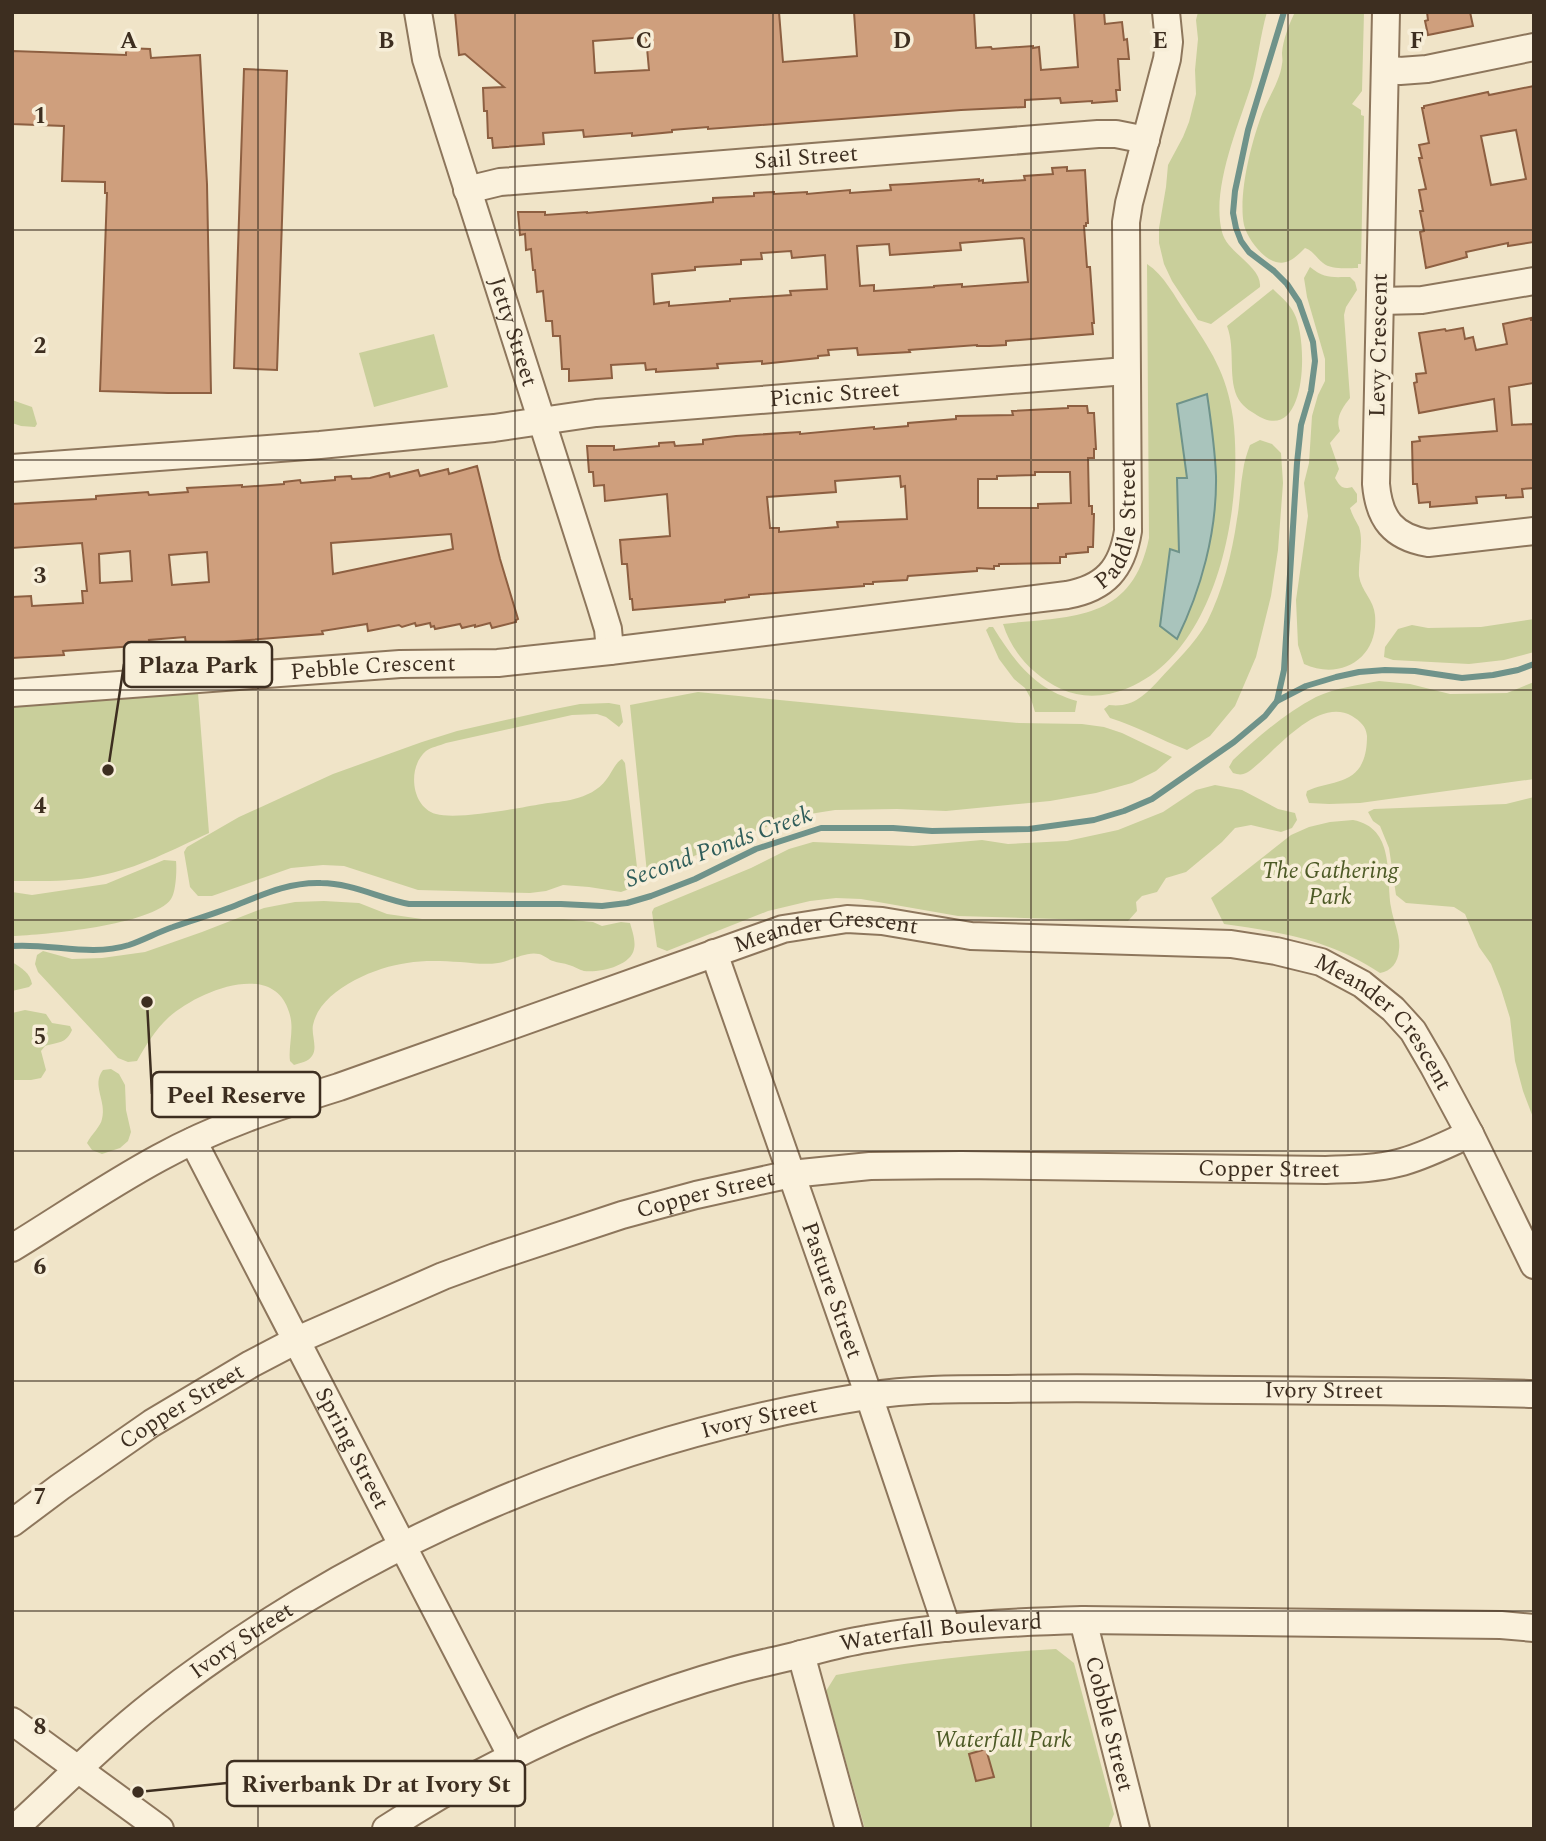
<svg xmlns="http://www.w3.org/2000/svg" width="1546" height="1841" font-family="Spectral,serif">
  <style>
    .green { fill: #c9cf9b }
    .water { fill: #a9c4bc; stroke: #6f938a; stroke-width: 2 }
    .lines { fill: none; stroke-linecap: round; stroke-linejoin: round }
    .stream { stroke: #6f938a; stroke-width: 6 }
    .building { fill: #cf9f7d; stroke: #8d5f41; stroke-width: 2; fill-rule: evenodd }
    .minor-casing { stroke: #8d765c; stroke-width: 30 }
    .minor { stroke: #faf1dc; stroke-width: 26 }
    .grid { fill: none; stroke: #3d2e20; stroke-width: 2; stroke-opacity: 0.55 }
    .labels { text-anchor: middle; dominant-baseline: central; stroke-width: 7; stroke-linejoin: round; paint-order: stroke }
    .street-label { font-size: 23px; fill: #3d2e20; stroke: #f7eed8 }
    .park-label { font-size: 23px; font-style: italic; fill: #4d5a26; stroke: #f7eed8 }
    .water-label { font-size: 24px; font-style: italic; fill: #2f5d5a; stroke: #f7eed8 }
    .grid-label { font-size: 23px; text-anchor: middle; font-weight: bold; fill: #3d2e20; stroke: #f7eed8; stroke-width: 7; stroke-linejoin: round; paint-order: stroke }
    .leader { fill: none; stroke: #3d2e20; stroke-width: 2.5 }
    .callout-dot { fill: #3d2e20; stroke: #f7eed8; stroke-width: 2.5 }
    .callout { fill: #f7eed8; stroke: #3d2e20; stroke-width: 2.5 }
    .callout-label { font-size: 24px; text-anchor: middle; font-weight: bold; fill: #3d2e20 }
  </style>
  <rect width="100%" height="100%" fill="#f0e4c8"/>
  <g class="green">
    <path d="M1198 12H1267C1260 36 1258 61 1251 86 1238 127 1211 189 1222 232 1227 253 1262 266 1260 287L1211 324 1198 320 1172 281 1164 264 1159 243V228L1166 187 1168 165 1183 137 1189 122 1196 94 1195 70 1198 39 1196 20Z"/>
    <path d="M1295 12H1364L1362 91 1352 104 1361 110V115L1364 116 1361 264H1358V268C1347 268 1331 270 1323 263 1316 258 1314 251 1305 248 1294 259 1285 268 1269 259 1259 253 1247 237 1244 225 1238 195 1251 143 1262 114 1268 98 1280 81 1282 64 1283 60 1282 57 1282 53 1283 40 1289 24 1295 12Z"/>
    <path d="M1147 264C1164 275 1175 297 1186 313 1210 349 1227 373 1233 418 1244 505 1218 651 1128 688 1106 697 1083 699 1061 689 1033 675 1012 653 1003 624 1072 616 1132 622 1149 538Z"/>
    <path d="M1310 267C1325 279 1332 277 1350 277L1355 282 1357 290 1346 307 1344 315 1350 398C1342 408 1335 418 1340 431L1330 443 1339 469 1335 478C1340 486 1342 490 1352 487L1357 494V502L1350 508C1352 515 1356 521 1359 527 1364 542 1358 560 1359 576 1361 591 1374 600 1375 615 1379 658 1341 681 1304 664L1298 645 1296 600 1308 516 1304 483 1309 463 1312 416 1318 395 1325 381V359L1307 297 1304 278Z"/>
    <path d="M1273 289C1280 296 1290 304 1294 313 1308 338 1308 442 1260 417 1252 412 1244 408 1239 400 1227 381 1236 349 1227 326Z"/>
    <polygon points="434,334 448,387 374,407 359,353"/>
    <polygon points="12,400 32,407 37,424 35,427 21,426 12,423"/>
    <path d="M1260 440 1272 444 1281 453 1283 483 1278 550 1271 596 1256 657 1235 706 1210 736 1187 750C1161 740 1136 726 1110 718L1104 709 1109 705C1132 708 1144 696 1159 680 1175 662 1195 644 1207 622 1223 590 1232 554 1237 519 1240 503 1240 487 1243 471 1244 462 1247 453 1250 445Z"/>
    <polygon points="1534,619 1534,652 1504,660 1469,664 1393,660 1384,657 1385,647 1398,629 1412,625 1428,628 1481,627"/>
    <path d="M989 627H993C1015 662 1034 689 1077 701L1075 712H1035L1031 699 1025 688 1014 679 999 659 986 630Z"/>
    <path d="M1379 681 1410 684 1450 694 1507 693 1534 682V779L1360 803 1329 804 1309 803 1306 795 1307 791C1326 782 1353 784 1362 763 1366 755 1367 745 1367 736 1366 726 1360 721 1352 716 1316 696 1274 754 1248 772 1243 775 1239 775 1233 773L1229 767 1233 760C1258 737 1285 713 1316 697 1335 688 1358 685 1379 681Z"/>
    <polygon points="698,692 973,719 1019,723 1082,724 1104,727 1122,733 1172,757 1156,771 1132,783 1096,793 1050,801 946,811 897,809 835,810 797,816 749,833 682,861 658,877 652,878 647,873 630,705"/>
    <path d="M198 693 209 833C174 849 137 869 98 876 70 882 41 881 12 881V706Z"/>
    <path d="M609 703 620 705 623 722 619 727 606 717 597 714 572 715 446 743C439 746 431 747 426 751 407 767 411 807 436 814 458 820 518 808 542 804 553 802 564 802 574 799 586 796 599 790 606 780 612 773 614 764 622 759L625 763 638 876 632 888 621 892 589 887 563 885 546 891 530 893 418 890 344 866 323 865 291 868 212 896H198L190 887 184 852 187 847 239 817 333 774 422 742 457 731 550 710 580 704Z"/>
    <polygon points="1215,785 1242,790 1278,809 1295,813 1297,820 1292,828 1281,832 1251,825 1235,828 1222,842 1186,872 1166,878 1157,892 1142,896 1136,902 1137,911 1128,921 958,916 861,899 836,898 810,901 768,911 667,951 657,947 652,912 654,908 751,868 789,849 813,842 913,846 982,840 1008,844 1067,841 1118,830 1163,812 1196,790"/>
    <polygon points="1534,797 1534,1120 1523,1091 1515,1061 1510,1018 1501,989 1491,964 1479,947 1465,914 1454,907 1406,903 1396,895 1389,848 1380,826 1373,821 1368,812 1374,809 1506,804"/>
    <path d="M1353 820C1395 828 1386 874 1391 907 1393 921 1401 936 1399 950 1398 963 1391 971 1380 973 1331 940 1281 932 1224 924L1211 898 1291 835 1309 827 1330 822Z"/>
    <path d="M164 860 176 861C177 870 176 892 171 899 153 925 44 935 12 936V892L32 895 106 884Z"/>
    <path d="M324 901 359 903 387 914 422 919H563L593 922 602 926 621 922 630 923C632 930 636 941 634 949 631 966 599 973 584 971 579 970 574 966 569 965 564 963 558 963 553 961 549 960 544 955 539 954 526 951 511 961 498 963 485 965 473 963 460 962 443 961 424 960 407 963 375 967 320 990 313 1025 311 1034 318 1048 312 1056 308 1062 300 1063 294 1065L290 1061C288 1045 295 1029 289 1012 273 959 197 992 169 1017 155 1030 146 1045 137 1061L128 1062 118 1058 38 972 35 964 37 955 43 951 72 959 102 958 145 952 202 932 264 908 295 902Z"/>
    <path d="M12 962C22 968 30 973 32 984L29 987 12 991Z"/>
    <path d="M25 1010 46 1014 52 1023 70 1026 72 1030C66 1044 58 1042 45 1046L41 1051 46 1070 41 1078 31 1080H12V1013Z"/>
    <path d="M111 1069 119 1074 125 1085 126 1110 131 1132 128 1141 120 1148 102 1154 92 1150 87 1143C91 1135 101 1126 102 1119 107 1101 91 1085 103 1070Z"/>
    <path d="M1056 1649 1074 1663 1114 1814 1108 1829H865L826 1691 836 1675C909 1662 982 1653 1056 1649Z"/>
  </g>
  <path class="water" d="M1207 394C1211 421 1215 448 1216 476 1217 532 1201 590 1177 639L1160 626 1170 549 1179 552 1177 478H1187L1177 404Z"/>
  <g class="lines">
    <g class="stream">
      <polyline points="1277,701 1284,670 1297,463 1301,425 1311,391 1315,361 1313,342 1299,302 1287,284 1274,271 1249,252 1241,241 1236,228 1233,213 1235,191 1248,130 1284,12"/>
      <path d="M12 946C51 943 90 957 129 945 144 940 158 932 173 927 195 919 218 913 239 904 266 893 291 882 321 883 351 883 379 898 409 904H561L602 906 627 903 651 896 695 879 756 849 821 828H893L932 831 1029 829 1094 820 1124 811 1152 799 1234 742 1265 716 1277 701 1306 686 1336 677 1359 672 1385 670 1415 671 1462 678 1493 675 1518 670 1534 664"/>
    </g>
  </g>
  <g class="building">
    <path d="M455 12H779L783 62 857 56 854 12H974L976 48 991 47 992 49 1033 46V48L1039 47 1041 70 1078 67 1074 12H1104L1105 24 1122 22 1124 40 1127 39 1129 59H1118L1120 90H1116L1117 101 1092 103V101L1061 103 1060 98 1025 100V107L961 110 708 129V127L672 130V132L632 136V133L584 137 583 130 543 133 544 144 493 148 492 138H488L487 111H484L483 88 504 87 465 54 459 55ZM646 37 649 70 595 73 593 41Z"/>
    <polygon points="1427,12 1470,12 1473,26 1428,35 1425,21 1428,20"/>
    <polygon points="126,48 150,49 151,58 200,55 207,184 211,393 168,393 100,391 107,193 105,193 105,182 62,181 64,126 12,124 13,51 126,55"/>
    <polygon points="244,69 287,71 277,370 234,368"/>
    <path d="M1534 86V242L1508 246V243L1466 252 1467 257 1426 268 1420 232 1424 231 1420 211H1423L1419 190 1426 189 1419 158H1422L1419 145 1429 143 1422 108H1424V106L1488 92 1489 95ZM1516 130 1526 179 1491 185 1481 136Z"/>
    <path d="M1067 167V171L1085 170 1088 223H1086V226H1084L1087 267H1090L1094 323H1092L1093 334 1006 341V345L989 346H977V345L909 350 910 352 858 355 857 348 828 350 829 355 818 356V358L762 364V361L717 364 718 368 656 372V369L646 370 645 363 611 365 612 378 569 381V369H562L560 336H553L552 321H546L543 291 537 292 535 270H533L531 249 526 250 525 234 520 235 518 212H545V215L587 212V213L713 202V198L754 196V193L774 192V194L807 192V194L850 190V193L891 190 890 185 909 184 979 179V181L983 180V183L1025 180 1024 176 1053 174 1052 168ZM1022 238 1024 239 1028 282 962 287V284L934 286V287L874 291V285L860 286 857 246 889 244 890 255 961 250 960 243ZM791 251 792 258 825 255 827 289 790 291 791 295 730 299V301L669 306V302L654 304 652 274 695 270V267L741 264V260L762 259 761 253Z"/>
    <polygon points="1531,318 1531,320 1534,320 1534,383 1509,387 1512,425 1533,424 1534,488 1522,489 1523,497 1506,498 1506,495 1476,497 1477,503 1430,507 1430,502 1419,503 1417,484 1413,484 1412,442 1420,441 1419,437 1497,431 1494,399 1419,413 1414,383 1417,382 1416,374 1426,373 1419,333 1445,329 1446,331 1463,328 1465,339 1473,337 1476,350 1507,344 1503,324"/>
    <path d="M1068 406H1087L1088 413H1094L1096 449H1094V458H1088L1089 506H1092V514H1094L1093 547H1088V552L1066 554V557H1060V563L999 564V566H994V569L977 568V571L908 576 907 580 873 582V584H864V586L749 595V597L725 600V602L633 610 632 599H630L627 564H622L620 540 670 536 667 494 605 501 604 485 594 486 593 472H589L587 446H614V450L659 446V443L674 442 675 446 703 444V440L736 436 800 432V434L874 427V429L908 426V423L956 419V416L1013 415 1012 411 1068 408ZM1035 472H1070L1071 503 1038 504V508H978V479H997V476L1035 475ZM900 476 901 487 905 486 907 519 837 522 838 527 779 532V528H770L767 497 836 492 835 481Z"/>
    <path d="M477 466 500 559 518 619 516 620V622L492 628 490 623 475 627V625L462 628 460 624 435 629 434 626 431 627 430 623 416 626 415 623 402 627 399 625 368 631 367 624 322 631 323 634 186 645 185 637 149 640 150 645 63 651 64 655 12 658V597L31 596 32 606 83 603 82 591H87L82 543 12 548V504L96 499V496L148 492 149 495 188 492 187 488 242 485V487L284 484V482L300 480 301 483 335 480V477L351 476 352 479 370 478 389 473 390 477 418 470 420 476 448 469 449 474ZM451 534 453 549 333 574 331 543ZM130 551 132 581 100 583 99 554ZM207 552 209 582 172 585 169 555Z"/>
    <polygon points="986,1749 994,1777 976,1781 969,1754"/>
  </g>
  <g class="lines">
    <defs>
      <g id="minor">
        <path id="s1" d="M418 12 426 59 600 603 608 629 610 651"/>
        <path d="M1386 12 1376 484C1379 519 1393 537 1428 543L1534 531"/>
        <polyline points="1385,69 1400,71 1427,69 1534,47"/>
        <path id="s2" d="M467 190 500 182 1098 134H1116L1146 140"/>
        <polyline points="1380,301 1422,300 1534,281"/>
        <path id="s3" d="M12 468 320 445 494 428 596 413 1126 371"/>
        <path id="s4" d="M12 693 400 664 498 663 610 651 1067 595C1105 588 1122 569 1128 531L1126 222 1129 203 1167 59 1169 42 1166 12"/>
        <path id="s5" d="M714 953 869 1396 947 1628"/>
        <path id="s6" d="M193 1141C298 1347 407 1551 512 1757"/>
        <path id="s7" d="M12 1248C61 1218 109 1185 159 1158 215 1127 278 1106 339 1087L783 929 847 919 882 921 971 936 1231 944 1276 951 1321 962 1362 984 1393 1009 1413 1031 1434 1067 1470 1134 1534 1265"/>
        <path id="s8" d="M12 1523 60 1487 152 1423 251 1364 295 1341 443 1276 495 1257 622 1215 696 1195 791 1174 870 1166 961 1165 1326 1170C1350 1169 1374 1169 1398 1163 1423 1157 1447 1144 1470 1134"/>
        <path id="s9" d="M1083 1620 1136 1829"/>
        <polyline points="801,1654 849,1829"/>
        <polyline points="12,1721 160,1829"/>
        <path id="s10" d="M14 1829C61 1786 105 1741 155 1702 361 1542 609 1437 867 1396 910 1389 954 1389 998 1389 1050 1388 1103 1388 1155 1389 1281 1391 1407 1390 1534 1394"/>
        <path id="s11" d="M386 1829C492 1760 611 1705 732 1671 753 1665 774 1661 794 1656 818 1650 842 1643 867 1639 938 1626 1010 1622 1083 1620L1501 1625 1534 1628"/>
      </g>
    </defs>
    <use href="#minor" class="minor-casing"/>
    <use href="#minor" class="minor"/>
  </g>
  <path class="grid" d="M258 12V1829M515 12V1829M773 12V1829M1031 12V1829M1288 12V1829M12 230H1534M12 460H1534M12 690H1534M12 920H1534M12 1151H1534M12 1381H1534M12 1611H1534"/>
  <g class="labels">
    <g class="street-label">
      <text stroke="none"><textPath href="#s2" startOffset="341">Sail Street</textPath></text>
      <text stroke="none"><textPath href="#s1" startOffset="334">Jetty Street</textPath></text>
      <text transform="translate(1379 345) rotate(-89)">Levy Crescent</text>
      <text stroke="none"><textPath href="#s3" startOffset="826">Picnic Street</textPath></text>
      <text stroke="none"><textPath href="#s4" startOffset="1160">Paddle Street</textPath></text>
      <text stroke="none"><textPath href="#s4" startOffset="362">Pebble Crescent</textPath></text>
      <text stroke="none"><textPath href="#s7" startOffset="880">Meander Crescent</textPath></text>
      <text stroke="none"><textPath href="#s7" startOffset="1468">Meander Crescent</textPath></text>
      <text stroke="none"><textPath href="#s8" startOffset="1340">Copper Street</textPath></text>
      <text stroke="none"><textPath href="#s8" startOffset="774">Copper Street</textPath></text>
      <text stroke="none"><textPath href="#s5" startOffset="357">Pasture Street</textPath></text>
      <text stroke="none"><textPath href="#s10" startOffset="1430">Ivory Street</textPath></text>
      <text stroke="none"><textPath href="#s8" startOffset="206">Copper Street</textPath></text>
      <text stroke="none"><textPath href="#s10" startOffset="863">Ivory Street</textPath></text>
      <text stroke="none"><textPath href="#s6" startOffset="346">Spring Street</textPath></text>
      <text stroke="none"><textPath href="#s11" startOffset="595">Waterfall Boulevard</textPath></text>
      <text stroke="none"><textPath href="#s10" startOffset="296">Ivory Street</textPath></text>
      <text stroke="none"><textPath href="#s9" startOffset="107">Cobble Street</textPath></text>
    </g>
    <g class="park-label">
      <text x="1330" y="871">The Gathering<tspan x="1330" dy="26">Park</tspan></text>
      <text x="1003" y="1740">Waterfall Park</text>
    </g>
    <g class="water-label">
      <text transform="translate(719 847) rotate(-20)">Second Ponds Creek</text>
    </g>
  </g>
  <g class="grid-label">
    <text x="129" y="48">A</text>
    <text x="386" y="48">B</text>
    <text x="644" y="48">C</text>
    <text x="902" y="48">D</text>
    <text x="1160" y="48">E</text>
    <text x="1417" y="48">F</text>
    <text x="40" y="123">1</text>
    <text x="40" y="353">2</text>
    <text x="40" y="583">3</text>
    <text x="40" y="813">4</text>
    <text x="40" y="1044">5</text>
    <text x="40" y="1274">6</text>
    <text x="40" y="1504">7</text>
    <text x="40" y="1734">8</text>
  </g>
  <path class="leader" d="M108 770L124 664M147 1002L152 1094M138 1792L227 1783"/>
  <g class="callout-dot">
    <circle cx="108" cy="770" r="7"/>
    <circle cx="147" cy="1002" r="7"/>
    <circle cx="138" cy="1792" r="7"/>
  </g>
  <g class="callout">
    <rect x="124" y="642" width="148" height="45" rx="7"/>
    <rect x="152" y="1072" width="168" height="45" rx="7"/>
    <rect x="227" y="1761" width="298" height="45" rx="7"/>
  </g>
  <g class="callout-label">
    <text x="198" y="673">Plaza Park</text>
    <text x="236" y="1103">Peel Reserve</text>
    <text x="376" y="1792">Riverbank Dr at Ivory St</text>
  </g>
  <rect width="1546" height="1841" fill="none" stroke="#3d2e20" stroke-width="28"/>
</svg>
